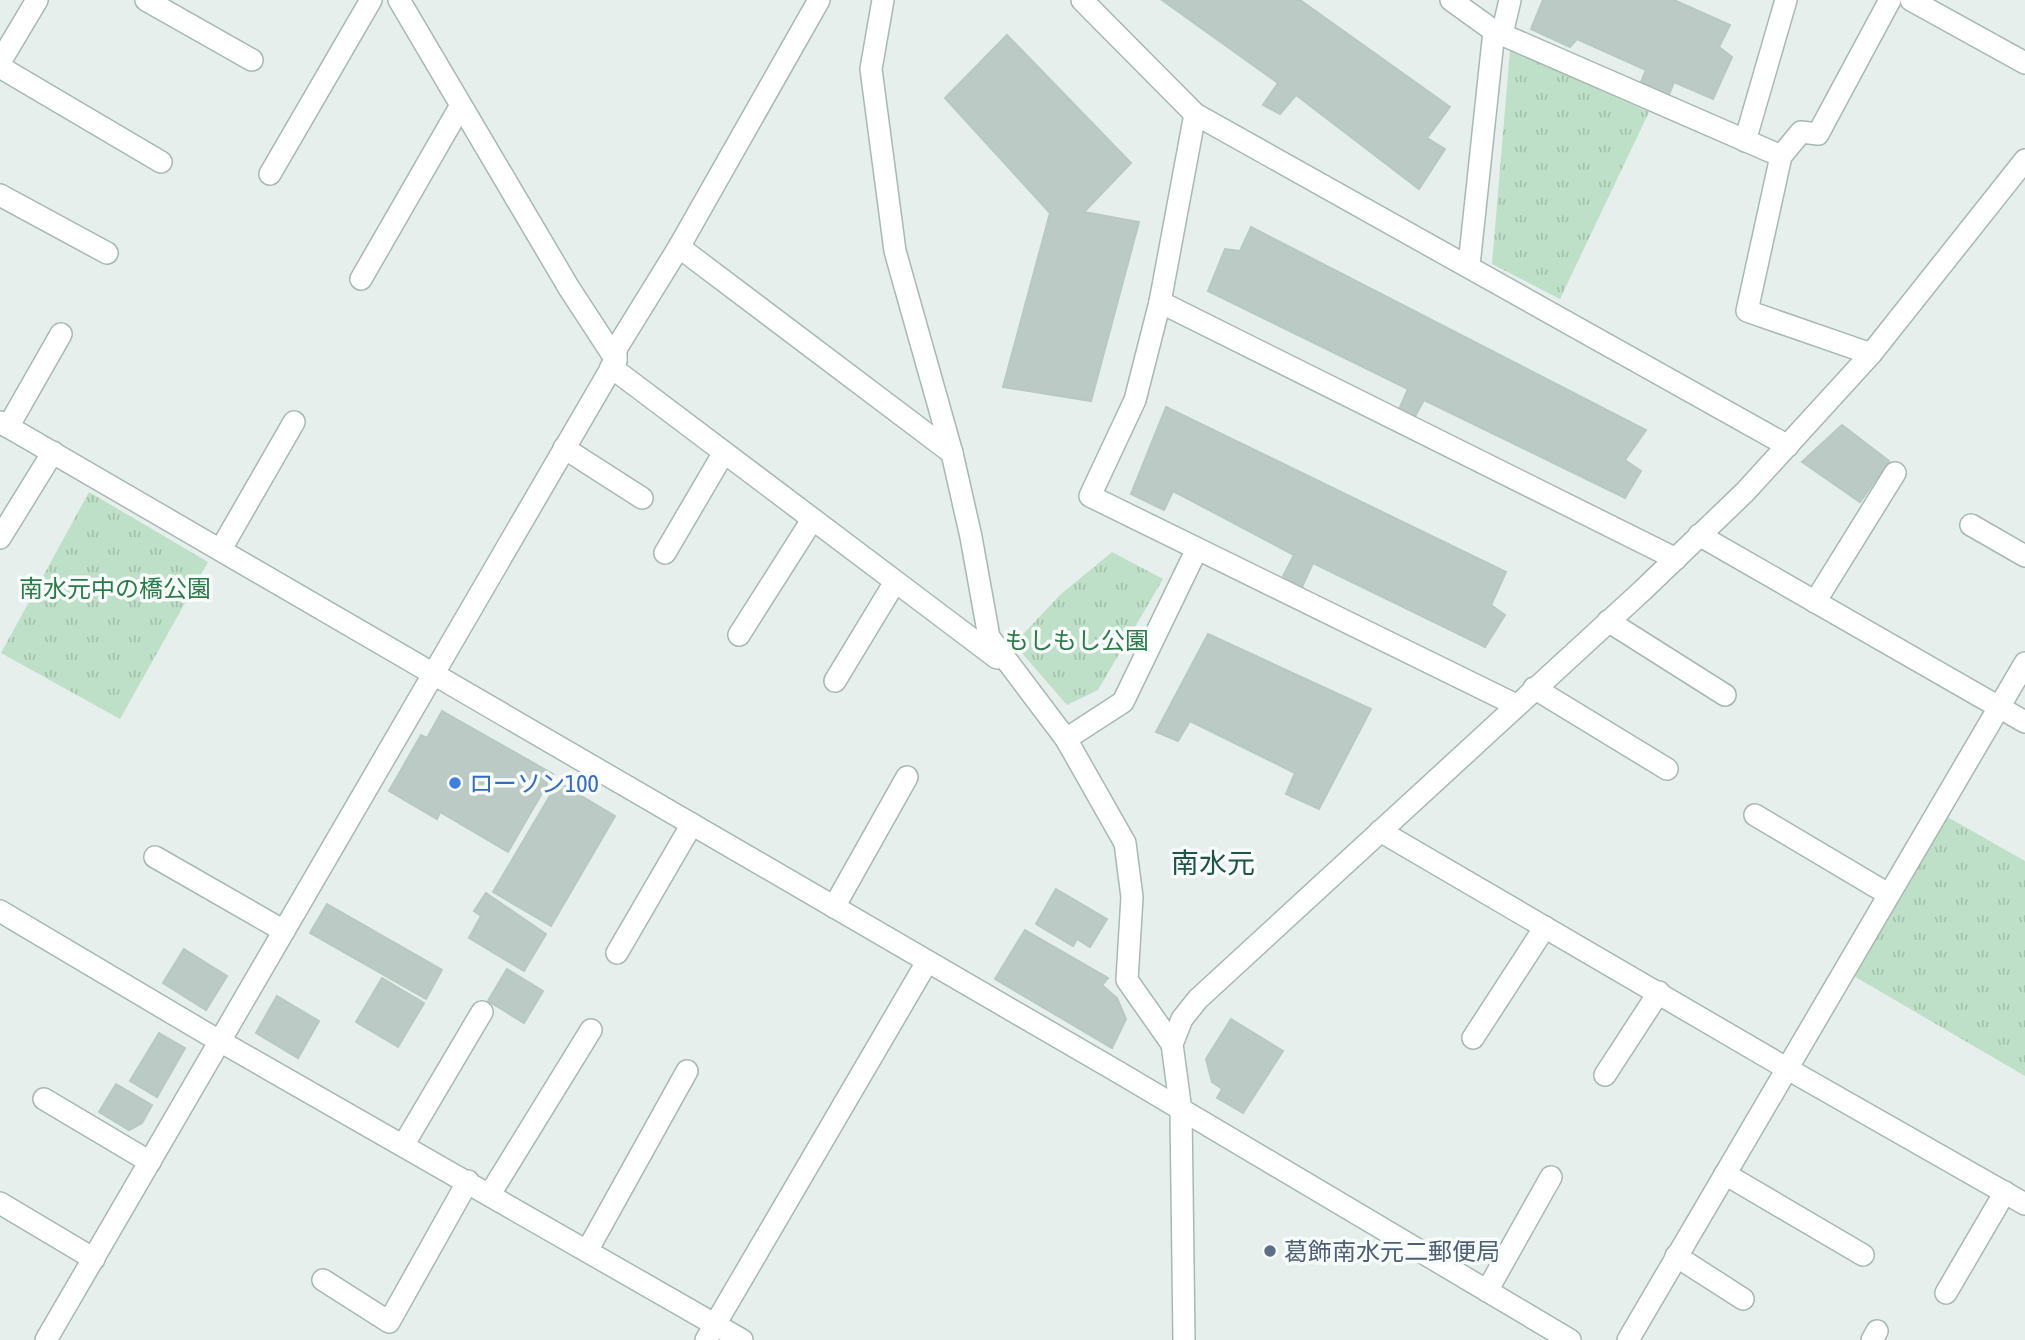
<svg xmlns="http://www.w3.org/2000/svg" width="2025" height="1340" font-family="'Asap Condensed','Noto Sans JP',sans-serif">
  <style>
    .grass { fill: url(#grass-tufts) }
    .building { fill: #bbcac4; stroke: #b8c9c2; stroke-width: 2 }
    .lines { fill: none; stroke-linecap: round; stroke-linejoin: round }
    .minor-casing { stroke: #a8b8b2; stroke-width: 24 }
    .minor { stroke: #fff; stroke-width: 21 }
    .shop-dot { fill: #3f7fe0; stroke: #f7fbf9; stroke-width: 2.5 }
    .service-dot { fill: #5c6f8a; stroke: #f7fbf9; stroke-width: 2.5 }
    .labels { text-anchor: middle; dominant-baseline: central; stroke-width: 7; stroke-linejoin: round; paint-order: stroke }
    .park-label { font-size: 24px; fill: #2d7a4b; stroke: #f7fbf9 }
    .shop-label { font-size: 24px; fill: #366cbe; stroke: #f7fbf9; text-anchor: start }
    .service-label { font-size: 24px; fill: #4e5e75; stroke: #f7fbf9; text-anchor: start }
    .quarter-label { font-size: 28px; fill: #1f5548; stroke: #f7fbf9 }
  </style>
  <defs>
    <pattern id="grass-tufts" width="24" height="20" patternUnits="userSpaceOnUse" patternTransform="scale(1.75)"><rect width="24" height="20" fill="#bfe0c8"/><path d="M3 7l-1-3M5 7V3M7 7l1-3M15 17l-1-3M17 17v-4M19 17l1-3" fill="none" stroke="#a4c1ad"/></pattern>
  </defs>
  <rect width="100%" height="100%" fill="#e6efeb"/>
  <g class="grass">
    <polygon points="1510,50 1649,112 1560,299 1492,264"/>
    <polygon points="89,492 208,562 120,719 1,653"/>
    <polygon points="1112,552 1163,579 1098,690 1067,705 1014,644 1060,595"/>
    <polygon points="1944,815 2025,861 2025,1076 1852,975"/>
  </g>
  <g class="building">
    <polygon points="1162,0 1300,0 1450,107 1427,138 1445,149 1419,189 1296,95 1280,114 1263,105 1278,83"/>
    <polygon points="1543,0 1674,0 1730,25 1719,47 1732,57 1713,99 1674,82 1669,95 1641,82 1646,70 1577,39 1570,47 1531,29"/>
    <polygon points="1007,35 1131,163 1084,212 1139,222 1091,401 1003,387 1050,213 945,98"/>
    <polygon points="1251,227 1646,430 1625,460 1641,471 1625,498 1424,400 1412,422 1397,414 1408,389 1208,291 1225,249 1240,251"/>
    <polygon points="1166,407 1506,572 1491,605 1505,615 1485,647 1313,563 1302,587 1283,576 1294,555 1173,491 1164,510 1131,494"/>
    <polygon points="1842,425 1889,461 1860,502 1802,462"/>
    <polygon points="1208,634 1371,709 1319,809 1286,794 1295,773 1190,721 1178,741 1156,732"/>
    <polygon points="442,711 553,774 508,852 440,812 437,819 389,791 421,735 427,738"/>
    <polygon points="558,782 615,816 551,926 493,892"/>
    <polygon points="1056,889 1107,919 1090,947 1077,939 1073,946 1036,924"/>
    <polygon points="486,893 546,934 524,971 469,938 481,916 474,911"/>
    <polygon points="327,904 442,970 426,999 310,933"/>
    <polygon points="1025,930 1108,978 1102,985 1117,998 1126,1019 1112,1048 995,979"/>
    <polygon points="184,949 227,976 206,1010 163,983"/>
    <polygon points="507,969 543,991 524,1023 488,1001"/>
    <polygon points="382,978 424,1003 398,1047 356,1022"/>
    <polygon points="277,996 319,1021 298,1058 256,1033"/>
    <polygon points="1231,1019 1283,1051 1243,1113 1217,1098 1222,1089 1212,1082 1206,1059"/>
    <polygon points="159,1033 185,1048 157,1097 130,1081"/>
    <polygon points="116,1084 152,1105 142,1123 129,1130 99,1112"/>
  </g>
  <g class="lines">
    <defs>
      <g id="minor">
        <polyline points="146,0 252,60"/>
        <polyline points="399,0 569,288 616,360"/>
        <polyline points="883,0 871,69 895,251 952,453 971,537 989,637 1066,739 1125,843 1132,897 1127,980 1172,1044"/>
        <polyline points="1082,0 1195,114 1788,446"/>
        <polyline points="1451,0 1494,31 1781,156 1747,311 1871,354"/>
        <polyline points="1911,0 2025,63"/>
        <polyline points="1502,34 1510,0"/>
        <polyline points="0,62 37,0"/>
        <polyline points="0,67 161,162"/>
        <polyline points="1195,114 1160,302 1135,400 1090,496 1516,705"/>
        <polyline points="1745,141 1786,0"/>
        <polyline points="1781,156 1801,132 1818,134 1890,0"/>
        <polyline points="270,174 371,0"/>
        <polyline points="0,195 107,253"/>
        <polyline points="679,247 952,453"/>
        <polyline points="1469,265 1494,31"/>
        <polyline points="361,279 460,107"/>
        <polyline points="1160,302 1676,559"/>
        <polyline points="611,367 997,658"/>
        <polyline points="0,422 1125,1076 1570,1340"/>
        <polyline points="8,427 61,334"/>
        <polyline points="564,448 642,498"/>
        <polyline points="1971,525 2025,556"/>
        <polyline points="1699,535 2025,722"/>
        <polyline points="0,538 53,452"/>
        <polyline points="221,549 294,422"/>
        <polyline points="665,553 723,454"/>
        <polyline points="1815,602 1895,473"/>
        <polyline points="1608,621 1725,695"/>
        <polyline points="739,635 812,520"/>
        <polyline points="835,681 895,582"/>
        <polyline points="1534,688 1667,769"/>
        <polyline points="1066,739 1123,702 1196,551"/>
        <polyline points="1755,815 1888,894"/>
        <polyline points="1380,831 1786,1068 2025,1204"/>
        <polyline points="155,857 284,931"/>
        <polyline points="834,907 907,777"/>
        <polyline points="0,911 204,1032 742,1340"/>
        <polyline points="617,953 692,824"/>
        <polyline points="1473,1038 1545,927"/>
        <polyline points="1605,1075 1659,992"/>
        <polyline points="44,1099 150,1162"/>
        <polyline points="404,1144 482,1012"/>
        <polyline points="1725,1174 1863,1255"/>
        <polyline points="490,1194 591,1030"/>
        <polyline points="0,1203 94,1259"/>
        <polyline points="587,1251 687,1071"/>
        <polyline points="1676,1256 1743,1299"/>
        <polyline points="323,1280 389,1322 468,1181"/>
        <polyline points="1487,1291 1551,1177"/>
        <polyline points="1946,1293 2005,1192"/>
        <polyline points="46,1340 616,360 616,349 679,247 819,0"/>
        <polyline points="706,1340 927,962"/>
        <polyline points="1184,1340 1181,1111 1172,1044 1182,1019 1198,999 1643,590 1745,492 1871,354 2025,160"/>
        <polyline points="1628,1340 2025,663"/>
        <polyline points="1872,1340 1877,1331"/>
      </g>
    </defs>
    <use href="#minor" class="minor-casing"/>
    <use href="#minor" class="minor"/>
  </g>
  <circle class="shop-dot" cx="455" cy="783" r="7"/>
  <circle class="service-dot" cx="1270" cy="1251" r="7"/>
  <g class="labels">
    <g class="park-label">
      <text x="115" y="588">南水元中の橋公園</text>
      <text x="1077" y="640">もしもし公園</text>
    </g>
    <g class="shop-label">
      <text x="469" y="783">ローソン100</text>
    </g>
    <g class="service-label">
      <text x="1284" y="1251">葛飾南水元二郵便局</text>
    </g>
    <g class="quarter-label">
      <text x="1213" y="863">南水元</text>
    </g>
  </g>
</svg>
